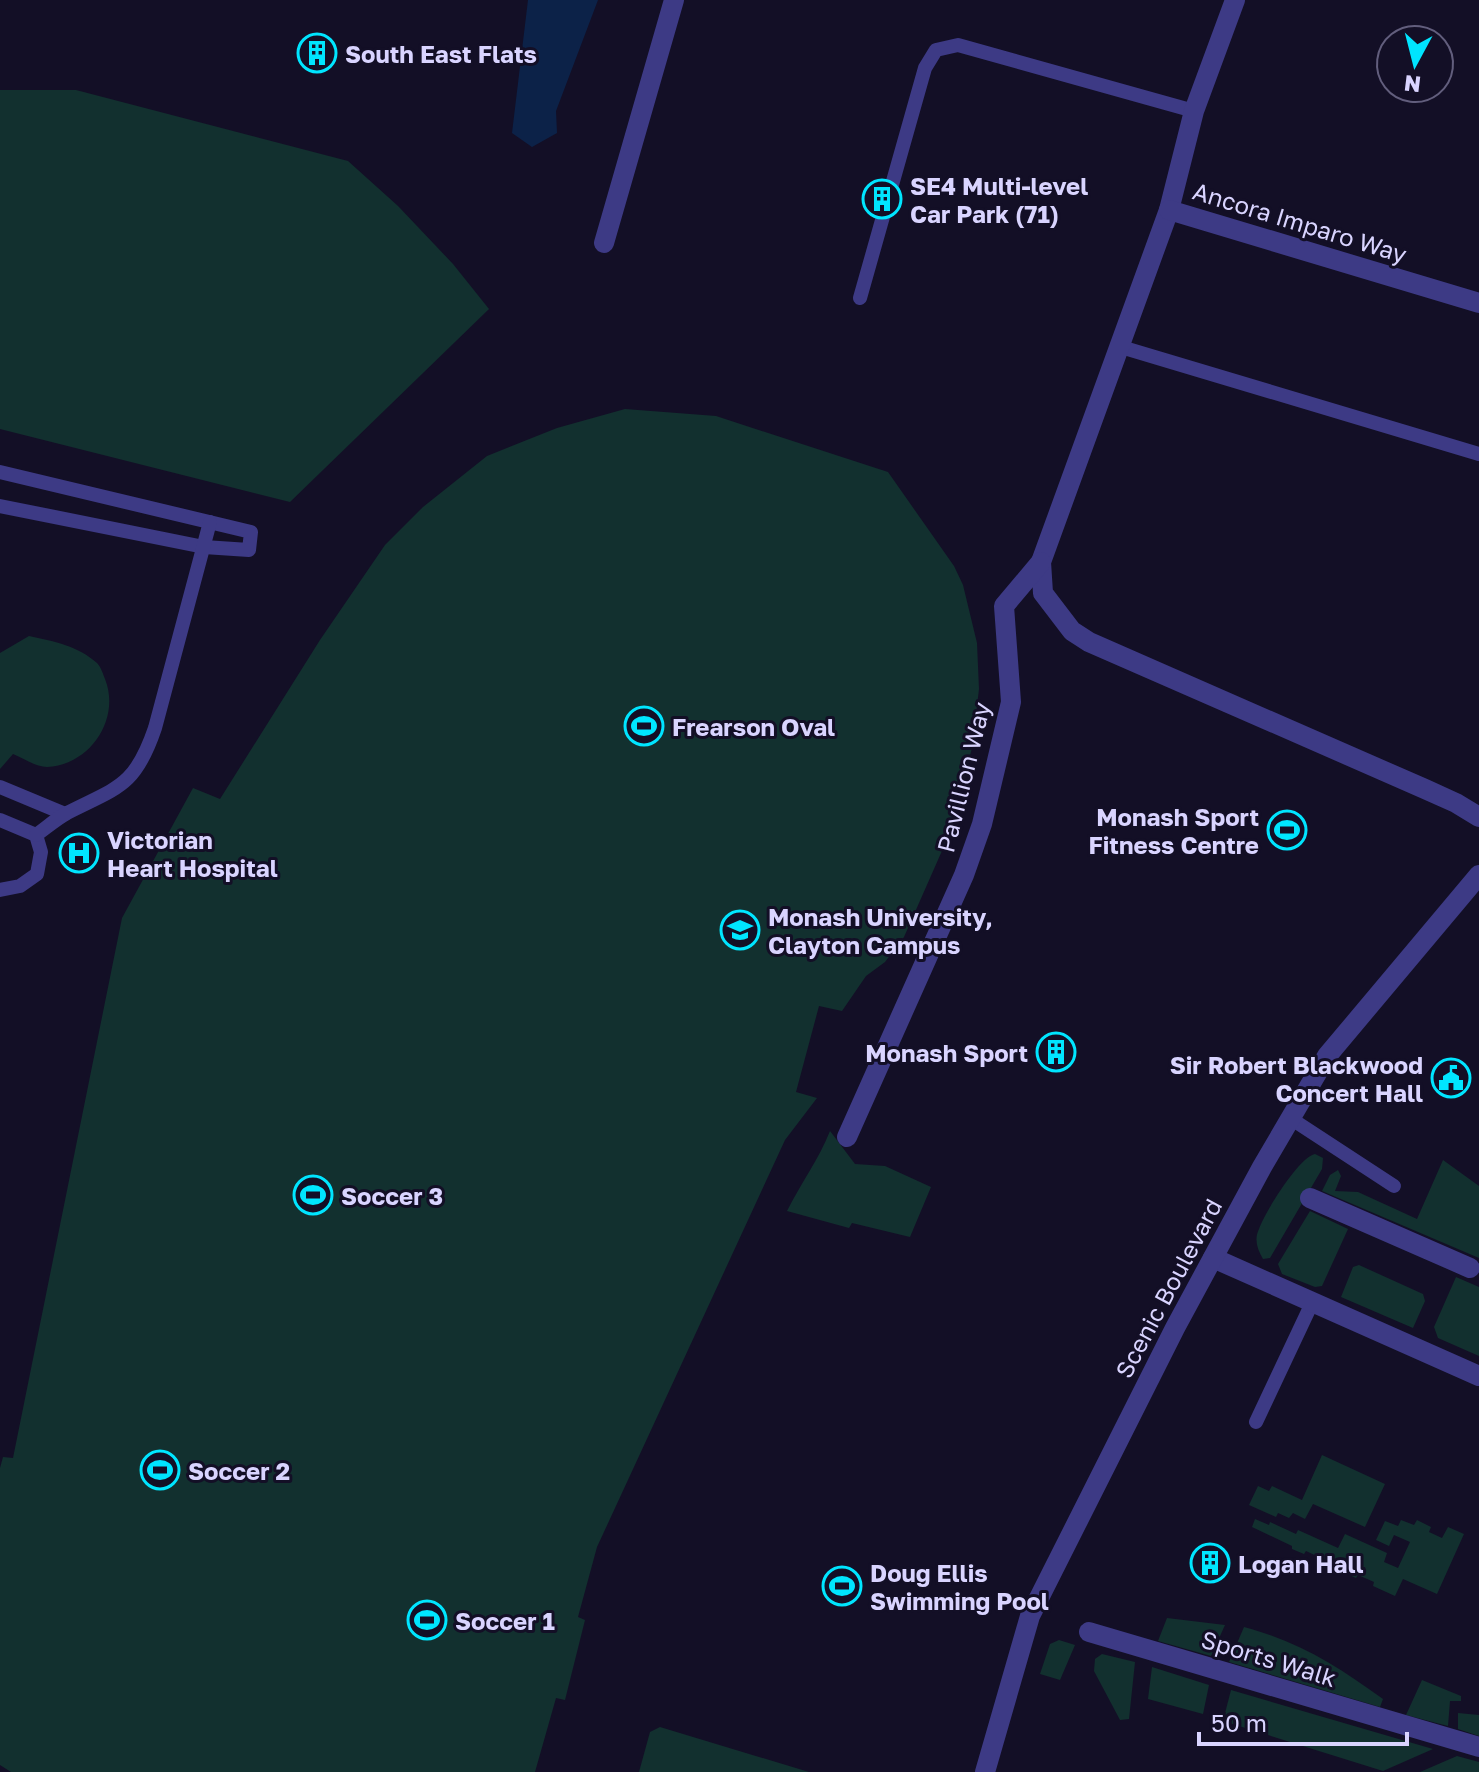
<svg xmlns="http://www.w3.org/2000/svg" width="1479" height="1772" font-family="'Golos Text',sans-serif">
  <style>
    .green { fill: #12302f }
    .water { fill: #0c2248 }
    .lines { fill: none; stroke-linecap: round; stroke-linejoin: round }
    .lane { stroke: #3d3a85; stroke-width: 14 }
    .street { stroke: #3d3a85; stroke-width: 20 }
    .labels { text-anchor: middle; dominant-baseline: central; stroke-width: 6; stroke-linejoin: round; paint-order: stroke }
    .poi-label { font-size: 24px; font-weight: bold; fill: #d9d4ff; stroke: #130f26; text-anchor: start }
    .street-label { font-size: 24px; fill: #d9d4ff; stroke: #130f26 }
  </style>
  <rect width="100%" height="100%" fill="#130f26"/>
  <g class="green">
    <polygon points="0,90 76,90 348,161 398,206 453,264 489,309 290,502 0,429"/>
    <polygon points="625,409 716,416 888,472 954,566 963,585 977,643 979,689 972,748 960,794 945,844 904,937 885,962 866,976 842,1011 819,1006 796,1092 817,1098 785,1140 597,1547 578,1617 585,1620 565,1700 556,1698 535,1772 11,1772 0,1765 0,1468 3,1457 13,1458 122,918 193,788 220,799 320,640 385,545 423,507 487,456 557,428"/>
    <path d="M29 636C53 641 78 646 97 663 101 667 103 674 105 679 121 719 90 765 47 767 36 767 23 758 13 754L0 769V653Z"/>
    <path d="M830 1131 855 1164 885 1166 931 1187 910 1237 852 1223 849 1228 787 1211C801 1183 819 1159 830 1131Z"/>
    <path d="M1315 1154 1323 1158 1322 1169 1270 1258 1263 1259C1257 1249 1254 1239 1259 1229 1265 1212 1299 1157 1315 1154Z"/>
    <polygon points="1443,1160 1479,1186 1479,1258 1322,1191 1330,1175 1338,1170 1341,1176 1335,1191 1358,1192 1417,1219"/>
    <polygon points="1310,1211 1348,1229 1322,1286 1315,1287 1282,1274 1278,1264"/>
    <polygon points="1359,1265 1423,1294 1425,1301 1413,1328 1341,1297 1353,1267"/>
    <polygon points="1456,1277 1479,1287 1479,1356 1438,1338 1434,1327"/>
    <polygon points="1322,1455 1385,1484 1365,1527 1313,1504 1305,1519 1293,1513 1289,1518 1278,1513 1276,1517 1249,1505 1258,1486 1269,1491 1272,1486 1302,1500"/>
    <polygon points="1255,1519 1269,1525 1270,1522 1296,1534 1298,1530 1338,1548 1345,1534 1387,1553 1384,1562 1398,1568 1410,1542 1394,1535 1389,1546 1376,1540 1385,1521 1398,1526 1401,1520 1414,1525 1417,1520 1431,1527 1429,1532 1442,1538 1448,1527 1464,1534 1437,1594 1403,1579 1395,1596 1373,1586 1374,1582 1358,1575 1356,1578 1347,1574 1348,1570 1333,1563 1330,1568 1320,1563 1321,1558 1306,1551 1304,1554 1292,1549 1292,1546 1252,1527"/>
    <polygon points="1167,1618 1225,1625 1211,1656 1158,1641"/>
    <path d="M1244 1627C1300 1642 1337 1666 1383 1699L1380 1707 1229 1662Z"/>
    <polygon points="1059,1640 1075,1645 1060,1680 1040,1674 1050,1644"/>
    <polygon points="1102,1654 1135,1662 1129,1719 1120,1720 1094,1671 1095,1659"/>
    <polygon points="1152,1667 1209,1685 1203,1714 1148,1699"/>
    <polygon points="1422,1680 1461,1696 1461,1701 1450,1701 1448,1726 1406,1715"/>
    <polygon points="1231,1690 1433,1749 1383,1771 1223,1721"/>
    <polygon points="1458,1713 1479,1715 1479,1736 1458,1729"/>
    <polygon points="660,1727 809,1772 639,1772 650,1732"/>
    <polygon points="1457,1756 1479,1762 1479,1772 1420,1772"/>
  </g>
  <polygon class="water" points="528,0 598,0 556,111 557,133 532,147 512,133"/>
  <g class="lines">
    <g class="lane">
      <polyline points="860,298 925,68 936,50 958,45 1194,111"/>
      <polyline points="1121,347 1479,454"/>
      <polyline points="0,472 251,532 249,550 204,547 0,506"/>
      <polyline points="0,787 65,814"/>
      <polyline points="0,820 36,835 41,852 37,874 20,886 0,890"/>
      <path d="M36 835C46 828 56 819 67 813 118 787 135 787 155 728L210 522"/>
      <polyline points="1290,1118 1394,1186"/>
      <polyline points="1256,1422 1312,1303"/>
    </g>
    <g class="street">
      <polyline points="1235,0 1194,111 1169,210 1041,562 1043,593 1072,631 1089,642 1425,789 1456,803 1479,817"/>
      <polyline points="1169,210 1479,303"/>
      <polyline points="604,243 674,0"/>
      <polyline points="847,1137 964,875 982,824 1011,702 1004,606 1041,562"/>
      <polyline points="1310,1198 1470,1268"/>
      <polyline points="1213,1258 1479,1376"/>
      <polyline points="1089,1632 1479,1747"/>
      <polyline points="985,1772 1030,1616 1175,1328 1262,1167 1327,1056 1479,875"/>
    </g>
  </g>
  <defs>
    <symbol id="building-ring" viewBox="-11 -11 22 22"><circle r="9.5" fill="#130f26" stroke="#00e5ff" stroke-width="1.5"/><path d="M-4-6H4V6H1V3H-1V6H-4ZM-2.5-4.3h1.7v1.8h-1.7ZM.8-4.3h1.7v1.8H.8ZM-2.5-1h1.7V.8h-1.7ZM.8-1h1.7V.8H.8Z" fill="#00e5ff"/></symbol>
    <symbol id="stadium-ring" viewBox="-11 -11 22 22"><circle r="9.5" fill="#130f26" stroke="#00e5ff" stroke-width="1.5"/><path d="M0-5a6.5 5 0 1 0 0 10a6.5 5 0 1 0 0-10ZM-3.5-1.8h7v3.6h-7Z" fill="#00e5ff"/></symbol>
    <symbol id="hospital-ring" viewBox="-11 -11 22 22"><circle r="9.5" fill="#130f26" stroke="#00e5ff" stroke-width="1.5"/><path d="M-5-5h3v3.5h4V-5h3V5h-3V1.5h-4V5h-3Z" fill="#00e5ff"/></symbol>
    <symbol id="university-ring" viewBox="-11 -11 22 22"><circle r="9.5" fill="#130f26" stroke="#00e5ff" stroke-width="1.5"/><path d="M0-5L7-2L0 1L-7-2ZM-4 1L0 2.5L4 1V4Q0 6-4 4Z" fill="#00e5ff"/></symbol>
    <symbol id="civic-ring" viewBox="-11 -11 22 22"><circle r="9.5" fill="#130f26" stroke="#00e5ff" stroke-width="1.5"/><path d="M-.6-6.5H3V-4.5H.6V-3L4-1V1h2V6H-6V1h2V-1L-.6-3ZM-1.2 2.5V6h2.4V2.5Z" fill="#00e5ff"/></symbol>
  </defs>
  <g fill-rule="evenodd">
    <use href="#building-ring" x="295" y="31" width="44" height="44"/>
    <use href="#building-ring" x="860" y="177" width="44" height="44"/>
    <use href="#stadium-ring" x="622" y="704" width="44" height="44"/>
    <use href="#stadium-ring" x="1265" y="808" width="44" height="44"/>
    <use href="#hospital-ring" x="57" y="831" width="44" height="44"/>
    <use href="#university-ring" x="718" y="908" width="44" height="44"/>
    <use href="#building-ring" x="1034" y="1030" width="44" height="44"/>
    <use href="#civic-ring" x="1429" y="1056" width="44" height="44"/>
    <use href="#stadium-ring" x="291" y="1173" width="44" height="44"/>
    <use href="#stadium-ring" x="138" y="1448" width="44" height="44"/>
    <use href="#building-ring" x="1188" y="1541" width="44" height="44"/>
    <use href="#stadium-ring" x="820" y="1564" width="44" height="44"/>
    <use href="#stadium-ring" x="405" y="1598" width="44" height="44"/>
  </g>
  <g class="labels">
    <g class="poi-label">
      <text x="345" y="53">South East Flats</text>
      <text x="910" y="185">SE4 Multi-level<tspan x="910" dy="28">Car Park (71)</tspan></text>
      <text x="672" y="726">Frearson Oval</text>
      <text x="1259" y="816" text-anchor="end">Monash Sport<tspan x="1259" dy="28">Fitness Centre</tspan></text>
      <text x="107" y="839">Victorian<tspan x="107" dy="28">Heart Hospital</tspan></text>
      <text x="768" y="916">Monash University,<tspan x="768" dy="28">Clayton Campus</tspan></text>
      <text x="1028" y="1052" text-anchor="end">Monash Sport</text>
      <text x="1423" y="1064" text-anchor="end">Sir Robert Blackwood<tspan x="1423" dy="28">Concert Hall</tspan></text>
      <text x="341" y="1195">Soccer 3</text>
      <text x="188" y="1470">Soccer 2</text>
      <text x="1238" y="1563">Logan Hall</text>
      <text x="870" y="1572">Doug Ellis<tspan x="870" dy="28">Swimming Pool</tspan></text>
      <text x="455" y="1620">Soccer 1</text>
    </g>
    <g class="street-label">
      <text transform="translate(1300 222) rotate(17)">Ancora Imparo Way</text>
      <text transform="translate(963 777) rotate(-76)">Pavillion Way</text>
      <text transform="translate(1168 1288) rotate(-62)">Scenic Boulevard</text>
      <text transform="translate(1269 1658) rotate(17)">Sports Walk</text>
    </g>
  </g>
  <g transform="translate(1415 64) rotate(187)"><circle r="38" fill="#130f26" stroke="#625e7d" stroke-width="2"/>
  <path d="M0-6L14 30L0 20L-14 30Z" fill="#00e5ff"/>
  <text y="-12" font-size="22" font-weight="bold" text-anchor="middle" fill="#d9d4ff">N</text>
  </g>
  <path d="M1199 1732v12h208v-12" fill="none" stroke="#d9d4ff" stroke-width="4"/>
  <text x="1211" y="1732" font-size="24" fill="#d9d4ff" stroke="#130f26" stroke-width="6" paint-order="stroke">50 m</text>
</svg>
